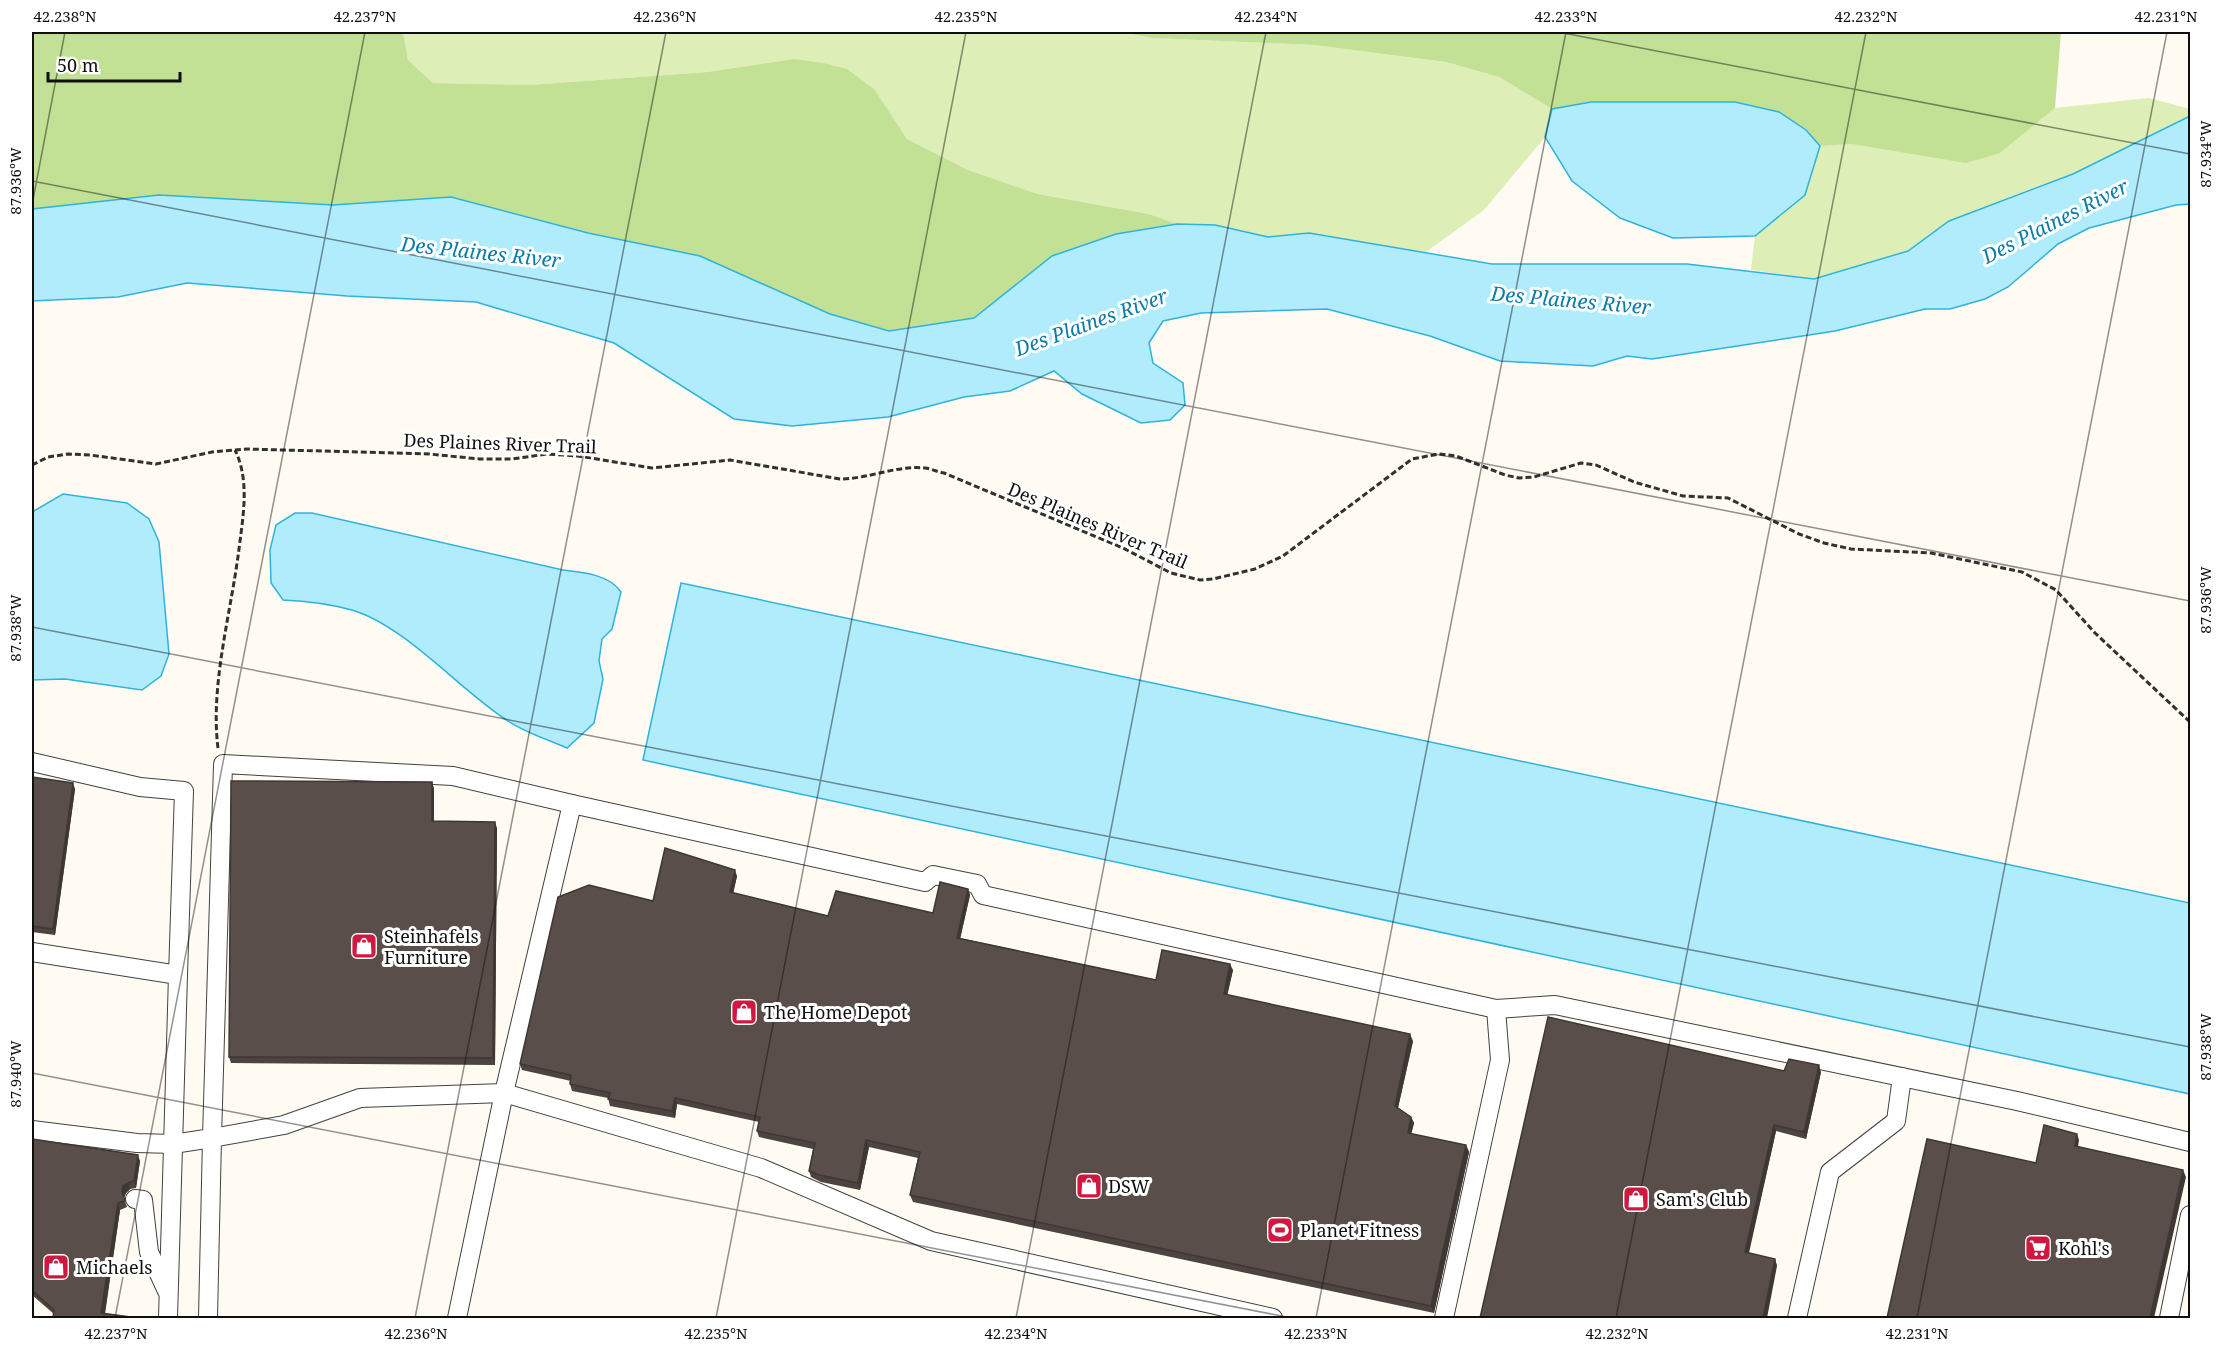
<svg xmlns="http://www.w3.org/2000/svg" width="2222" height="1350" font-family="'Noto Serif',serif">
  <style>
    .green { fill: #ddeeb6 }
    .forest { fill: #c3e194 }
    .water { fill: #b0ecfc; stroke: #30b3db; stroke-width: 1.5 }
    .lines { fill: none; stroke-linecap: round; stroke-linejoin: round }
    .minor-casing { stroke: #424242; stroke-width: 20 }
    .path { stroke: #313131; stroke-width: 3; stroke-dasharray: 6 3; stroke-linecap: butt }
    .minor { stroke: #fff; stroke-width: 18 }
    .wall { fill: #4d4340 }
    .shaded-wall { fill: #3e3734 }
    .building { fill: #594e4a; stroke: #3e3734; stroke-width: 1.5 }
    .ticks { fill: none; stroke: #0f0f0f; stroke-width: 1.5; stroke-opacity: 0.45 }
    .labels { text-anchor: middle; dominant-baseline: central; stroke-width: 6; stroke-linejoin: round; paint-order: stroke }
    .street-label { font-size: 18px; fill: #0f0f0f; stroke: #fff }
    .poi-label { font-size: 18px; fill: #0f0f0f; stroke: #fff; text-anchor: start }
    .water-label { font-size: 20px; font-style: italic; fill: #0b7ca7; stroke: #fff }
    .neatline { fill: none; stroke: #0f0f0f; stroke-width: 2 }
    .ticks-label { font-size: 15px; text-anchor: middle; fill: #0f0f0f }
  </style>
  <rect width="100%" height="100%" fill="#fffaf2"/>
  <g class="green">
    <polygon points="403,32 1120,32 1152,38 1314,45 1446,62 1499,77 1552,109 1545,137 1484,210 1423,254 1309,233 1268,237 1215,225 1177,224 1149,214 1038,194 968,170 907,139 875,90 794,59 707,72 530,85 433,83 408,60"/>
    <polygon points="2149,98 2190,109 2190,116 2073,174 1949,221 1908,251 1814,279 1751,270 1755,236 1805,195 1820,146 1852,144 2000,153 2055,108"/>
  </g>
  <g class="forest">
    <polygon points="32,32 403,32 408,60 433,83 530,85 707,72 794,59 823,63 847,69 875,90 907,139 968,170 1038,194 1149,214 1177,224 1116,234 1052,256 974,318 889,331 830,314 700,256 588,233 451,197 333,205 32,209"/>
    <polygon points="1120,32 2061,32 2055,108 2000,153 1966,163 1852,144 1820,146 1806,130 1735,102 1591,102 1552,109 1499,77 1446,62 1314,45 1152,38"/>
  </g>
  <g class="water">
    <polygon points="1591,102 1735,102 1779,112 1806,130 1820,146 1805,195 1755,236 1673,238 1620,218 1572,181 1545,137 1552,109"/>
    <polygon points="2190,116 2190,204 2176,205 2089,228 2058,244 2008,287 1985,299 1950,309 1925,309 1835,331 1652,359 1627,356 1593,366 1500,361 1430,336 1327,309 1201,313 1163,321 1149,343 1153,363 1183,383 1185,405 1170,420 1141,423 1082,394 1054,371 1010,391 964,397 888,417 792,426 734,419 614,343 476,302 347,296 187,283 118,297 32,301 32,209 159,195 333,205 451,197 588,233 700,256 830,314 889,331 974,318 1052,256 1116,234 1177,224 1215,225 1268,237 1309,233 1492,264 1687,264 1814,279 1908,251 1949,221 2073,174"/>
    <polygon points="63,494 127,503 149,519 159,542 169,654 161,676 142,690 65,679 32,680 32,512"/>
    <path d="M295 513H312L563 570C583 572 610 575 621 592L612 629 602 639 599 661 603 679 594 723 567 748C547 739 523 732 505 719 458 688 405 626 352 610 330 604 306 601 283 600L271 583 270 550 276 525Z"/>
    <polygon points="681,583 2190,903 2190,1094 643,760"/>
  </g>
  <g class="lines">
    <defs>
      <g id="minor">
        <polyline points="32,762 140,787 184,791 178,975"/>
        <polyline points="572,804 925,882 933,875 977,884 983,895 1496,1009 1500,1060 1444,1318"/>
        <polyline points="32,952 178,975 168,1318"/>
        <polyline points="1496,1009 1555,1005 2017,1101 2190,1142"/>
        <polyline points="32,1130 137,1143 173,1144 212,1138 223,764 453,776 572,804 504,1093 457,1318"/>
        <polyline points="135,1199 143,1200 149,1252 167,1291"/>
        <polyline points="208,1318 212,1138 284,1125 360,1098 504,1093 761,1168 931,1241 1273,1318"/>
        <polyline points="1797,1318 1830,1172 1896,1121 1902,1077"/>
        <polyline points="2169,1318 2190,1215"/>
      </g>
    </defs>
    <use href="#minor" class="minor-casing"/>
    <g class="path">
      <path d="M32 465 48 457 68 454 90 455 156 464 212 452 248 449 429 454 480 459H512L547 454 578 456 652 468 730 460 840 479C868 479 897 465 925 468 932 469 938 472 944 473L1123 548 1171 573 1200 580 1213 579 1255 569 1283 556 1412 459 1439 454 1456 456 1505 475 1519 478 1534 477 1581 463 1596 465 1634 482 1683 496 1728 498 1799 534 1824 543 1851 549 1931 553 2022 572 2056 590 2095 633 2190 722"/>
      <path d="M218 748C210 685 231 613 239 549 243 516 250 481 235 450"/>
    </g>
    <use href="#minor" class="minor"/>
  </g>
  <g class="wall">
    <polygon points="32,777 75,789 55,935 32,932"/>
    <polygon points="432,782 434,789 434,821 497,828 495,1065 231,1063 229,1057"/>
    <polygon points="737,876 733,893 828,916 933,913 968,889 970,895 960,938 1156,980 1233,970 1227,995 1413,1041 1398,1108 1411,1117 1414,1123 1411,1134 1466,1145 1469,1152 1434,1313 913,1202 910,1195 918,1158 869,1147 860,1190 821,1182 811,1177 809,1171 813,1149 759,1137 757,1131 759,1122 677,1104 675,1118 610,1106 608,1098 572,1091 570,1084 571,1081 522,1070 520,1064 653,901"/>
    <polygon points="1784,1071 1821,1072 1806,1139 1776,1131 1749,1253 1775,1259 1777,1266 1480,1318"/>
    <polygon points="32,1139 140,1161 136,1188 130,1189 126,1193 124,1198 127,1207 120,1210 105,1314 54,1314 32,1295"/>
  </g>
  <g class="shaded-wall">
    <polygon points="432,782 434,789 434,828 432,821"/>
    <polygon points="73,783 75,789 55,935 53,929"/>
    <polygon points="495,822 497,828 495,1065 493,1058"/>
    <polygon points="735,870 737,876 732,899 730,892"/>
    <polygon points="968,889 970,895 959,944 957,938"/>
    <polygon points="1230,964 1233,970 1226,1001 1224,994"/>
    <polygon points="1410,1034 1413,1041 1397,1112 1395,1106"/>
    <polygon points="1819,1065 1821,1072 1806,1139 1804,1132"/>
    <polygon points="675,1098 677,1104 675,1118 672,1111"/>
    <polygon points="1411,1117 1414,1123 1410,1139 1408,1133"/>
    <polygon points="1774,1125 1776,1131 1747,1259 1745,1252"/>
    <polygon points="2077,1134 2079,1140 2077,1153 2075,1146"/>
    <polygon points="866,1140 869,1147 860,1190 858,1183"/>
    <polygon points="1466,1145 1469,1152 1434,1313 1431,1306"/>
    <polygon points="138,1155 140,1161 136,1188 134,1181"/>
    <polygon points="2183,1170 2186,1177 2154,1318 2150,1318"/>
    <polygon points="128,1183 130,1189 126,1193 124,1198 122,1192 123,1186"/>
    <polygon points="118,1203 120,1210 104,1318 101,1313"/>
    <polygon points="1775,1259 1777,1266 1767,1318 1763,1318"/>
  </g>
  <g class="building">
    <polygon points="32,777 73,783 53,929 32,926"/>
    <polygon points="231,781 432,782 432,821 495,822 493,1058 229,1057"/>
    <polygon points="665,848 735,870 730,892 828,916 836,891 933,913 940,882 968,889 957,938 1156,980 1162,950 1230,964 1224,994 1410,1034 1395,1106 1411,1117 1408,1133 1466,1145 1431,1306 910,1195 920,1152 866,1140 858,1183 819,1175 809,1171 815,1143 757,1131 760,1117 675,1098 672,1111 608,1099 610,1093 570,1084 571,1075 520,1064 558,897 589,885 653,901"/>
    <polygon points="1548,1017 1784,1071 1789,1059 1819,1065 1804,1132 1774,1125 1745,1252 1775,1259 1763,1318 1480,1318"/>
    <polygon points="2044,1125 2077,1134 2075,1146 2183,1170 2150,1318 1887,1318 1927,1139 2036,1163"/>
    <polygon points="32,1139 138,1155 134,1181 128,1183 123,1186 122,1192 125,1201 118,1203 101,1313 138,1318 53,1318 54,1310 32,1290"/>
  </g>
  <path class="ticks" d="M1558 32 2190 154M32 181 2190 601M32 205 65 32M32 627 2190 1047M32 1073 1292 1318M115 1318 365 32M415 1318 666 32M716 1318 966 32M1016 1318 1266 32M1316 1318 1566 32M1616 1318 1866 32M1917 1318 2167 32"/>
  <defs>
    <symbol id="shop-square" viewBox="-11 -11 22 22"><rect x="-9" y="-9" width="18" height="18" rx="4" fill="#ce183f" stroke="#fff"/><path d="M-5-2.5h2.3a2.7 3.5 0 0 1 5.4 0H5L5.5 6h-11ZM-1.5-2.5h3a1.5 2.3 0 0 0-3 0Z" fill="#fff"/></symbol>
    <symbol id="stadium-square" viewBox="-11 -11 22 22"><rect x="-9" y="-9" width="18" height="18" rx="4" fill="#ce183f" stroke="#fff"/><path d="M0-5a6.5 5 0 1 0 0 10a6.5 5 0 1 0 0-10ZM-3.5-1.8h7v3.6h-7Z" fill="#fff"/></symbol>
    <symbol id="supermarket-square" viewBox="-11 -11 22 22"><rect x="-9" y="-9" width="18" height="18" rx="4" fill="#ce183f" stroke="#fff"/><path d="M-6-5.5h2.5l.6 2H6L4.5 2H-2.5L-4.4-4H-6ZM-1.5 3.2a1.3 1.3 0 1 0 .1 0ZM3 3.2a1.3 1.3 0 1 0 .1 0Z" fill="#fff"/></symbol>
  </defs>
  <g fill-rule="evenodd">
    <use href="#shop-square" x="349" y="931" width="30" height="30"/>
    <use href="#shop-square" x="729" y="997" width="30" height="30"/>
    <use href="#shop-square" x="1074" y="1171" width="30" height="30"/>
    <use href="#shop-square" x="1621" y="1184" width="30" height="30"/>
    <use href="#stadium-square" x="1265" y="1215" width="30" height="30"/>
    <use href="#supermarket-square" x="2023" y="1233" width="30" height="30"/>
    <use href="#shop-square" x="41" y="1252" width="30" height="30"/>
  </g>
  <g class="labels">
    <g class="street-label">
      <text transform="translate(500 443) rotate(2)">Des Plaines River Trail</text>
      <text transform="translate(1098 525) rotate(23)">Des Plaines River Trail</text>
    </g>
    <g class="poi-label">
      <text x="384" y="936">Steinhafels<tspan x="384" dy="21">Furniture</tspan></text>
      <text x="764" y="1012">The Home Depot</text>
      <text x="1108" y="1186">DSW</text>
      <text x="1656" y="1199">Sam's Club</text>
      <text x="1300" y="1230">Planet Fitness</text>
      <text x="2058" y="1248">Kohl's</text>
      <text x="76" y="1267">Michaels</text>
    </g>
    <g class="water-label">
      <text transform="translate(2055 221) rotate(-27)">Des Plaines River</text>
      <text transform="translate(481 252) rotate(6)">Des Plaines River</text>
      <text transform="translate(1571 300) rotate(5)">Des Plaines River</text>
      <text transform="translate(1091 322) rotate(-20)">Des Plaines River</text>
    </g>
  </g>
  <rect width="2222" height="1350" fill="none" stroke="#ffffff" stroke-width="66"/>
  <path d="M48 72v9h132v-9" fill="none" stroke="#0f0f0f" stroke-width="3"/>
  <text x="57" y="72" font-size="18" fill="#0f0f0f" stroke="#ffffff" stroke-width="4.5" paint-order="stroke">50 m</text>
  <rect x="33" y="33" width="2156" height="1284" class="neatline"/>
  <g class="ticks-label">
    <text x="65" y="22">42.238°N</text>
    <text x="365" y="22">42.237°N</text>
    <text x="665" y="22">42.236°N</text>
    <text x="966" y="22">42.235°N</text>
    <text x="1266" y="22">42.234°N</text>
    <text x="1566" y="22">42.233°N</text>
    <text x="1866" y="22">42.232°N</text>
    <text x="2166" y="22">42.231°N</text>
    <text transform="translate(2206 154) rotate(-90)" y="5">87.934°W</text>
    <text transform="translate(16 181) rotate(-90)" y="5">87.936°W</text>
    <text transform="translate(2206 600) rotate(-90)" y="5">87.936°W</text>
    <text transform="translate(16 628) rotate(-90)" y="5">87.938°W</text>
    <text transform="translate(2206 1047) rotate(-90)" y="5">87.938°W</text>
    <text transform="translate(16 1074) rotate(-90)" y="5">87.940°W</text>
    <text x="116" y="1339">42.237°N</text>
    <text x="416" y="1339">42.236°N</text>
    <text x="716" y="1339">42.235°N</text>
    <text x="1016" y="1339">42.234°N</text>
    <text x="1316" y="1339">42.233°N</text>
    <text x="1617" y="1339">42.232°N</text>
    <text x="1917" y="1339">42.231°N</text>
  </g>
</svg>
